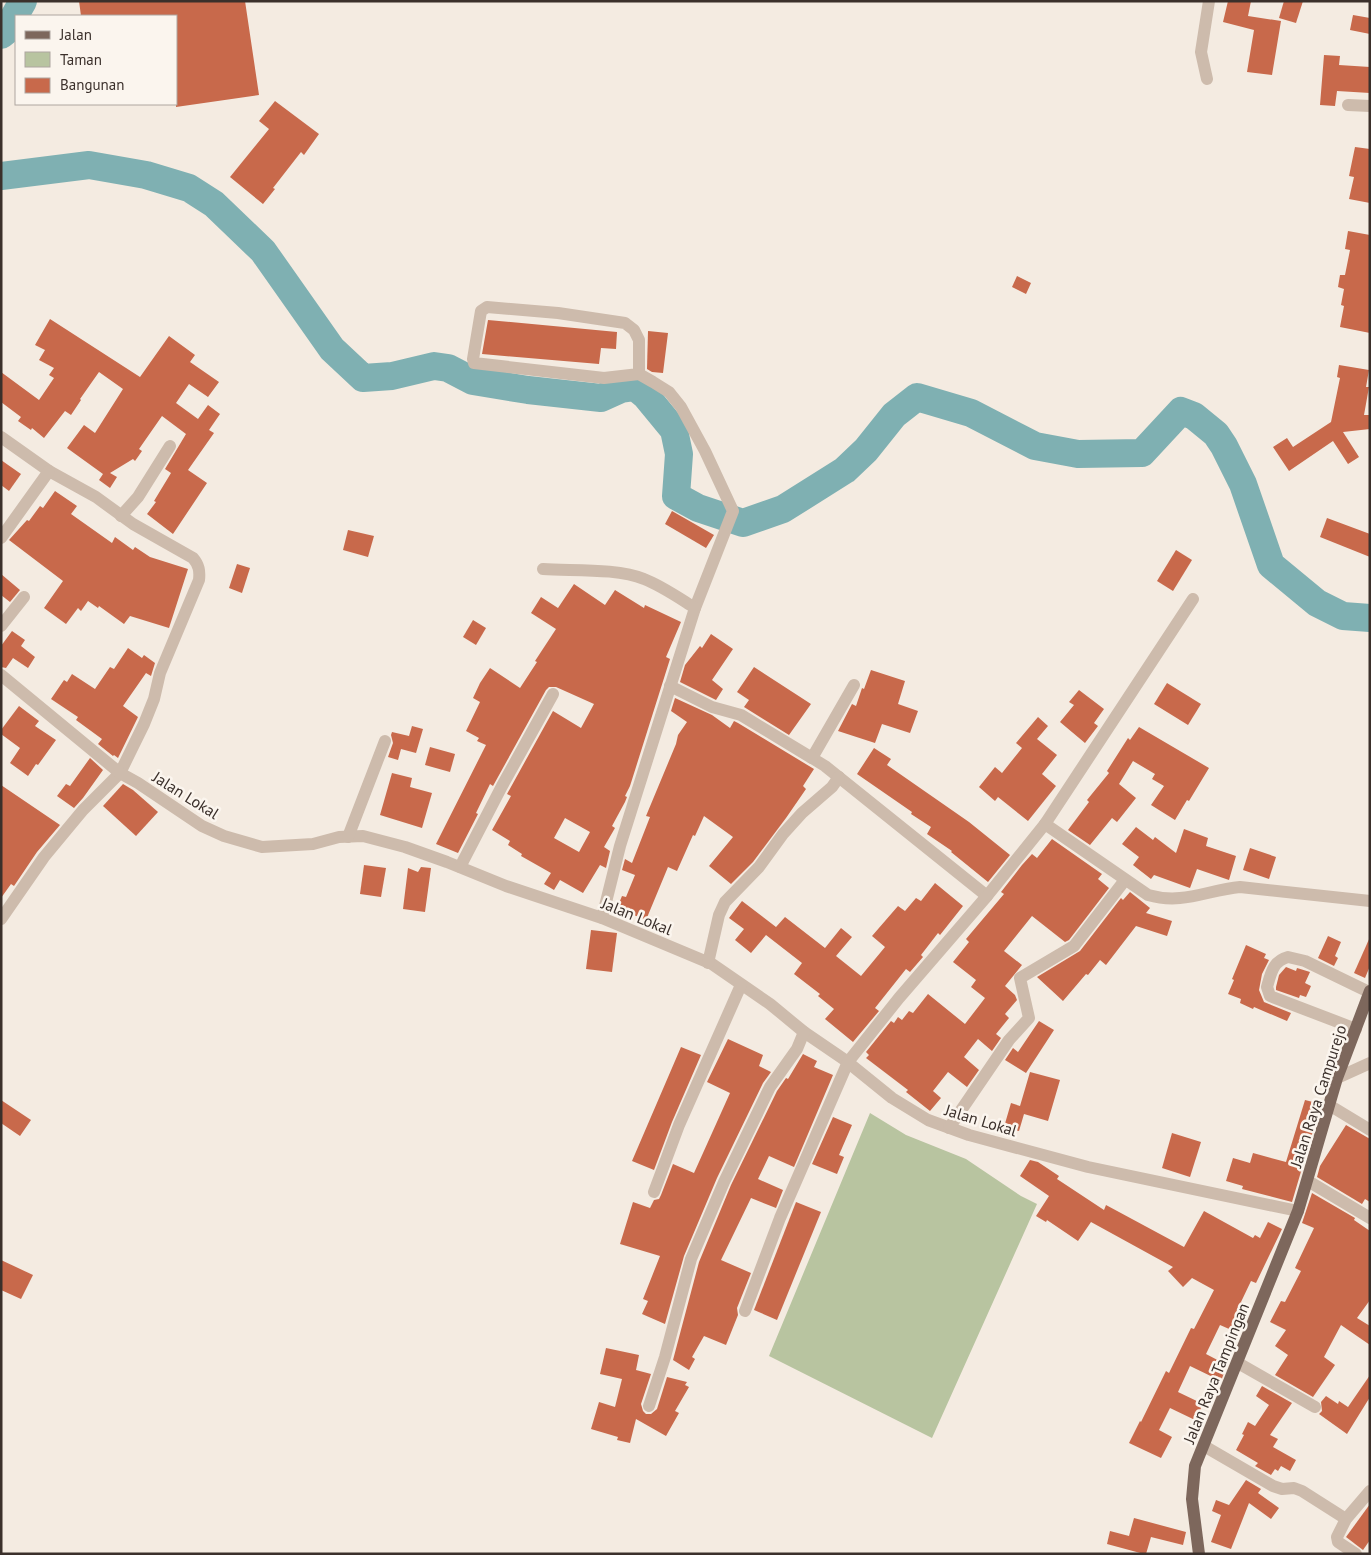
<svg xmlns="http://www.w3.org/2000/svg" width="1371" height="1555" font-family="'PT Sans',sans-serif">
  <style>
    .green { fill: #b8c4a0 }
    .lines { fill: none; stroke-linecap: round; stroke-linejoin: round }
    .river { stroke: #7fb0b2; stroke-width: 28 }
    .building { fill: #c8694b; fill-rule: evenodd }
    .minor { stroke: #cdbbac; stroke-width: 12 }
    .major { stroke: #7d675c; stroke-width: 12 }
    .labels { text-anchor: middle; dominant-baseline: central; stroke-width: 5; stroke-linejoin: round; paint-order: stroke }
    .street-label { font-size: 16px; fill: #3b302b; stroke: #fbf5ee }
  </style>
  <rect width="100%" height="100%" fill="#f4ebe1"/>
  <polygon class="green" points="870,1113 906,1135 966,1159 1021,1196 1037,1204 932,1438 769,1356"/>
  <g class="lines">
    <g class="river">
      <polyline points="1,35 6,31 23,1"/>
      <polyline points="1,176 89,165 146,175 189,188 214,204 263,251 332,349 363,378 392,376 434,366 448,368 473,381 528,390 601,398 621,389 635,387 646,396 674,430 679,454 676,496 698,508 743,523 783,509 845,470 866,450 894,415 917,397 971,413 1035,446 1078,454 1142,453 1181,411 1194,416 1216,434 1224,446 1243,484 1271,565 1317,603 1343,616 1370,618"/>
    </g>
  </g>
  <g class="building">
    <polygon points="79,1 245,1 259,95 176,107 176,16 81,16"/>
    <polygon points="1228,1 1251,1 1248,16 1281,21 1272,75 1247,72 1254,30 1223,22"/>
    <polygon points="1284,1 1303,1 1296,23 1279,18"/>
    <polygon points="1353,15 1370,18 1370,34 1350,30"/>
    <polygon points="1324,55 1340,56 1339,65 1370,67 1370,93 1337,91 1335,106 1320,105"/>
    <polygon points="275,101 319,134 304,155 301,152 273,188 275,189 263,204 230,177 269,129 259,121"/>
    <polygon points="1355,147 1370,149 1370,203 1349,199 1354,177 1349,176"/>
    <polygon points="1348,231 1370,235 1370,333 1340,327 1344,306 1341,305 1344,289 1338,287 1340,275 1345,275 1350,250 1345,249"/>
    <polygon points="1017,276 1031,283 1026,294 1012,287"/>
    <polygon points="50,319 140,377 169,336 195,355 190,362 219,382 208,397 189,384 176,403 198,419 208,405 220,414 209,430 214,433 188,470 207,483 173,534 147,514 156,502 154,501 171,473 165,469 186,434 162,416 139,449 142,451 135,461 133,459 110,473 117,477 110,488 99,480 103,474 67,448 84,425 95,433 123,389 99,372 80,399 81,400 71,415 65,411 44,438 32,428 31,430 18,421 21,417 1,402 1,372 39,400 54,378 49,375 54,368 39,360 45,350 35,345"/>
    <polygon points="488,320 617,332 616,349 601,348 599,364 482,354"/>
    <polygon points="648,331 668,333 663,373 652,372 647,369"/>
    <polygon points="1339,365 1369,370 1366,387 1369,387 1364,415 1370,415 1370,429 1343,432 1359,457 1348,464 1333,441 1289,471 1273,447 1287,438 1293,447 1331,422 1340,378 1337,377"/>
    <polygon points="1,460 21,474 9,491 1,485"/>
    <polygon points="55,491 77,506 71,514 112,543 115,537 133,550 135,547 150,557 188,569 169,628 130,616 124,624 99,606 98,608 88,601 81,611 78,608 66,624 44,608 63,581 9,540 27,520 29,521 40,506 43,508"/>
    <polygon points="672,511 714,535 706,548 665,524"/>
    <polygon points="1327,518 1370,534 1370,557 1320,537"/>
    <polygon points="348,530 374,536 368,557 343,550"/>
    <polygon points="1176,550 1192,560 1173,591 1157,581"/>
    <polygon points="237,564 250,568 242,593 229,588"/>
    <polygon points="1,574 20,590 10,602 1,595"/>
    <path d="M574 584 605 605 615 590 644 608 645 605 681 622 666 657 670 659 630 786 625 796 627 797 625 802 612 826 615 828 604 847 610 851 606 868 600 865 583 893 560 880 554 890 544 884 551 873 521 856 522 854 508 845 510 841 492 830 511 796 507 794 553 711 581 728 594 704 556 687H549L546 690 493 786 490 784 476 813 478 814 458 853 436 844 486 745 477 741 479 738 466 731 480 702 473 698 480 683 490 668 520 688 537 662 535 661 556 629 531 613 541 597 558 608ZM565 818 590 832 579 852 554 838Z"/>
    <polygon points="473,620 486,628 476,645 463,637"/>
    <polygon points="12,631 25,640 21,646 35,657 28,668 13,658 6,668 1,667 1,646"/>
    <polygon points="711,634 733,649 712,680 723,689 716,700 680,682 685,665 700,646 702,648"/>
    <polygon points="128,648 142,658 144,655 155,663 151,676 146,673 123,706 138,717 118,758 114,755 113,756 98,744 102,739 76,720 78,717 51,699 64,680 67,682 72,674 95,689 110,667 114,669"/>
    <polygon points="754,667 811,704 789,735 744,707 749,700 737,692"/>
    <polygon points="871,670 905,681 898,704 918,711 910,733 882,724 875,743 838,731 852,704 856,706 862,688 864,689"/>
    <polygon points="1167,683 1201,704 1188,725 1154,704"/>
    <polygon points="1079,690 1104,709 1094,723 1098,726 1085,743 1060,722 1074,705 1069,702"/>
    <polygon points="675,698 712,715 730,728 734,721 738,723 814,769 803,786 806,789 786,818 753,862 731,884 709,866 733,837 704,816 695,836 693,835 677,871 668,867 646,920 617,908 622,896 626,897 635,875 622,870 625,859 632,863 650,817 646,816 676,744 678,735 687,722 671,711"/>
    <polygon points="19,706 39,721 35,726 56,740 38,765 36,764 28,776 10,763 20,748 1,734 1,730"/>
    <polygon points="1038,717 1048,726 1037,739 1057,755 1042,774 1056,786 1028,821 998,797 995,801 979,787 995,767 1002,773 1022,748 1016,743"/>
    <polygon points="412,726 423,729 416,753 401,749 398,760 388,757 393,743 391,735 392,732 409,736"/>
    <polygon points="1139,727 1209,768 1189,801 1187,800 1175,820 1151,805 1164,786 1152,779 1155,774 1133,761 1119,784 1136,798 1117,822 1112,818 1090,845 1068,830 1089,802 1087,800 1109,773 1107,771 1128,738 1130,740"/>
    <polygon points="430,747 455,754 450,772 425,765"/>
    <polygon points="874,748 891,759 887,765 969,822 1010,855 988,882 951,852 952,851 927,834 931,827 911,814 912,812 857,774"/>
    <polygon points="90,758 103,770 83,798 74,808 57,796 66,784 70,786"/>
    <polygon points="392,773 412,778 410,787 432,793 422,828 380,815"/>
    <polygon points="123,784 133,790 158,812 136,836 103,806"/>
    <polygon points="1,785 60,825 37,852 14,886 11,884 1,898"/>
    <polygon points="1136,827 1153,840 1155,837 1176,853 1184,829 1208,838 1206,846 1236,856 1229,880 1197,869 1190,888 1154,875 1151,879 1133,865 1139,857 1122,844"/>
    <polygon points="1052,839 1102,874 1098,879 1109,888 1069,940 1065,942 1032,916 1004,951 1022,965 1005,986 1015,995 1017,1000 1005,1014 1009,1018 996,1034 1001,1038 992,1051 978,1039 964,1057 979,1070 967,1087 948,1072 933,1091 941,1098 930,1111 906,1092 908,1090 866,1058 869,1055 866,1052 891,1021 894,1023 898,1017 902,1020 909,1011 913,1013 928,994 965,1024 985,998 971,987 976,980 953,962 969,942 966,939 1004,894 1001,892 1022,865 1032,854 1037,858"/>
    <polygon points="1250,848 1276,857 1269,879 1243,870"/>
    <polygon points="364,865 386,868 381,897 360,894"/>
    <polygon points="421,867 431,868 425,912 403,909 408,868 418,872"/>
    <polygon points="935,883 963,906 940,935 938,933 921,955 923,957 910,972 906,969 875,1008 879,1011 853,1042 825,1019 834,1009 818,996 820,994 794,974 802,963 766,935 751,953 735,940 744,929 729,918 742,901 776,927 785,917 825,948 841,928 852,937 836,956 861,976 885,947 872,936 898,906 905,911 916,898 921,901"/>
    <polygon points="1130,892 1150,908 1146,913 1172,921 1167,936 1136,926 1106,965 1100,960 1088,975 1086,974 1063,1001 1037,977 1080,951 1121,898 1123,900"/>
    <polygon points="591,930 617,933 612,972 586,969"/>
    <polygon points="1328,936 1341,942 1335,956 1338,958 1334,966 1318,958"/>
    <polygon points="1370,937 1370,966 1365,978 1354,973"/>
    <polygon points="1246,945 1266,954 1264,958 1269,960 1262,974 1259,990 1264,1002 1291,1013 1287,1021 1254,1007 1253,1009 1240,1003 1241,999 1228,994 1234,980 1232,979"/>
    <polygon points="1286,967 1296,971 1297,968 1310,972 1305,983 1311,986 1306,997 1300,995 1299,998 1276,990 1276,987 1279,975"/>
    <polygon points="1039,1021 1054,1030 1026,1073 1005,1060 1013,1048 1018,1052"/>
    <polygon points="728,1039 763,1055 759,1066 771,1072 763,1083 717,1178 684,1256 665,1324 642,1314 648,1301 643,1299 660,1256 620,1244 633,1202 650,1208 654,1200 659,1199 661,1195 673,1164 694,1173 730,1093 707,1082"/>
    <polygon points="681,1047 701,1055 672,1122 654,1170 632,1161"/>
    <polygon points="803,1054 817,1061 814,1067 833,1075 794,1167 769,1156 758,1179 783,1190 776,1208 751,1198 721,1260 751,1273 737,1308 738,1315 726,1345 704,1336 692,1357 695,1359 689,1370 673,1360 699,1262 731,1185 777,1091 786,1078 788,1079"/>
    <polygon points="1030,1072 1060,1080 1048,1121 1024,1114 1019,1131 1004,1127 1011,1103 1020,1106"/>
    <polygon points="1,1100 31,1120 20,1136 1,1123"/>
    <polygon points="1305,1100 1321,1104 1292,1202 1242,1189 1243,1186 1226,1181 1233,1158 1250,1163 1253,1153 1286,1162"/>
    <polygon points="833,1117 852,1125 839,1155 844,1157 837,1174 812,1164"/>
    <polygon points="1346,1125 1370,1139 1370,1202 1365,1199 1362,1204 1317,1177 1320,1166"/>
    <polygon points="1172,1133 1201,1142 1190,1177 1162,1168"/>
    <polygon points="1030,1160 1038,1162 1059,1176 1057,1179 1104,1210 1106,1205 1184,1247 1204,1211 1253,1238 1255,1235 1260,1238 1268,1222 1282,1229 1256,1283 1251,1281 1241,1302 1251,1306 1243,1321 1242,1320 1236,1332 1220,1325 1206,1354 1227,1365 1221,1381 1190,1366 1178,1392 1203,1404 1195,1420 1170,1408 1159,1430 1172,1437 1161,1458 1129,1443 1140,1421 1141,1422 1166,1371 1169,1373 1191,1328 1194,1329 1214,1290 1192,1278 1183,1287 1168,1271 1173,1267 1091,1222 1078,1241 1047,1220 1046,1222 1036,1216 1049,1196 1020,1176"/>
    <polygon points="1312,1193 1355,1218 1354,1220 1370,1231 1370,1300 1357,1318 1370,1326 1370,1345 1341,1325 1324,1357 1335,1365 1313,1397 1275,1375 1288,1355 1275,1346 1286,1330 1270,1322 1281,1301 1285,1302 1301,1271 1295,1268 1314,1228 1302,1223"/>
    <polygon points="796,1202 821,1212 777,1320 754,1310"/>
    <polygon points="1,1260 33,1275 21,1299 1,1290"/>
    <polygon points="606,1348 639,1355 636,1370 651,1374 641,1404 643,1411 646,1414 651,1414 657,1409 667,1377 687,1382 685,1385 689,1387 675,1411 679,1413 666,1436 636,1419 630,1443 617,1440 618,1437 591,1429 599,1402 615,1407 622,1379 600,1374"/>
    <polygon points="1370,1375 1370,1397 1347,1434 1319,1414 1322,1411 1321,1402 1326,1396 1338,1404 1339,1401 1348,1407"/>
    <polygon points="1262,1386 1292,1403 1270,1435 1278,1439 1273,1447 1296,1460 1290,1471 1281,1466 1278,1471 1275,1469 1271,1475 1255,1466 1258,1463 1236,1450 1244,1435 1242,1434 1248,1422 1255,1426 1269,1405 1256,1396"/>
    <polygon points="1246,1480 1261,1489 1258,1493 1279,1508 1271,1519 1249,1503 1231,1549 1211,1542 1221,1515 1212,1511 1216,1500 1229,1505"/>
    <polygon points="1370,1504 1370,1540 1363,1550 1346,1537"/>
    <polygon points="1134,1518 1186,1532 1183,1545 1151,1537 1146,1554 1144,1554 1107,1544 1110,1531 1129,1536"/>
  </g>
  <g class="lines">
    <g class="minor">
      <polyline points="1207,79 1201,52 1209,1"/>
      <polyline points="1348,105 1370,106"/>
      <polyline points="639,374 639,340 634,330 625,323 558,313 487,307 481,311 473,359 474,363 604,378 639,374 653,382 669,392 681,407 705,451 733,511 695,608"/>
      <path d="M1 437 49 471 96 497 133 524 193 558C199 565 200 571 199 580L160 673 154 699 144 724 120 773 83 810 44 857 1 919"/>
      <polyline points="121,516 138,497 170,446"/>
      <polyline points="1,538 49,471"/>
      <path d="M543 569C572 571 618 568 644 579 662 586 679 598 695 608L620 846 602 918"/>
      <polyline points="1,626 24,597"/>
      <polyline points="1,675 120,773 138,783 202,826 224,836 262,847 313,844 339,837 363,836 405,847 447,862 506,886 602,918 712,964 770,1004 804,1032 845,1060 892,1098 928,1120 969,1135 1088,1167 1298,1211"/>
      <polyline points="854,685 812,758 825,766 987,896"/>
      <polyline points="670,686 712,707 741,715 812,758"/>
      <path d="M1045 824 1148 895C1183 905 1207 890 1240 887L1370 901"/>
      <polyline points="348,837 385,741"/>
      <polyline points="460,867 502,786 553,694"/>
      <polyline points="708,963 719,915 725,902 759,867 783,834 802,813 832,787 839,777"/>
      <path d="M1356 1029 1270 996 1267 987C1271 973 1273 961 1288 957L1305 961 1369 992"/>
      <polyline points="1337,1078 1370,1063"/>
      <polyline points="1329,1105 1370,1130"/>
      <polyline points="949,1128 1009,1040 1029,1018 1020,978 1074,946 1125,880"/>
      <polyline points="1308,1181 1370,1218"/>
      <polyline points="654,1192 679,1125 741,985"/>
      <polyline points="745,1311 780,1218 848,1062 899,998 987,896 1045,824 1193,599"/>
      <polyline points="1238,1363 1315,1407"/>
      <polyline points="649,1406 665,1357 691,1259 724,1182 770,1087 797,1049 804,1032"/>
      <polyline points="1204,1446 1273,1486 1282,1489 1294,1488 1302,1491 1346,1519"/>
      <polyline points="1356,1554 1338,1542 1337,1537 1346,1519 1370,1491"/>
    </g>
    <polyline class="major" points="1199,1554 1192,1499 1195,1466 1298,1211 1337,1078 1370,991"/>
  </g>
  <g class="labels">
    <g class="street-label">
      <text transform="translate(186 795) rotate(32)">Jalan Lokal</text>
      <text transform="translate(637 916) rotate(22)">Jalan Lokal</text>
      <text transform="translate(1318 1096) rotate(-72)">Jalan Raya Campurejo</text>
      <text transform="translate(981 1120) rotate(17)">Jalan Lokal</text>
      <text transform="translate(1216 1373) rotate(-68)">Jalan Raya Tampingan</text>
    </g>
  </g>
  <rect width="1371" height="1555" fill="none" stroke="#3b302b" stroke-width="5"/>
  <rect x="15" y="15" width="162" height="90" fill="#fbf5ee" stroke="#aea6a0"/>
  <rect x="25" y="31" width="25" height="8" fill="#7d675c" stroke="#aea6a0"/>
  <text x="60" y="40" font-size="15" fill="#3b302b">Jalan</text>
  <rect x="25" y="52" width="25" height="15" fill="#b8c4a0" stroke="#aea6a0"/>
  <text x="60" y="65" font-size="15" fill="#3b302b">Taman</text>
  <rect x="25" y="78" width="25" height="15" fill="#c8694b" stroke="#aea6a0"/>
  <text x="60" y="90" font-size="15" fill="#3b302b">Bangunan</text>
</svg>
